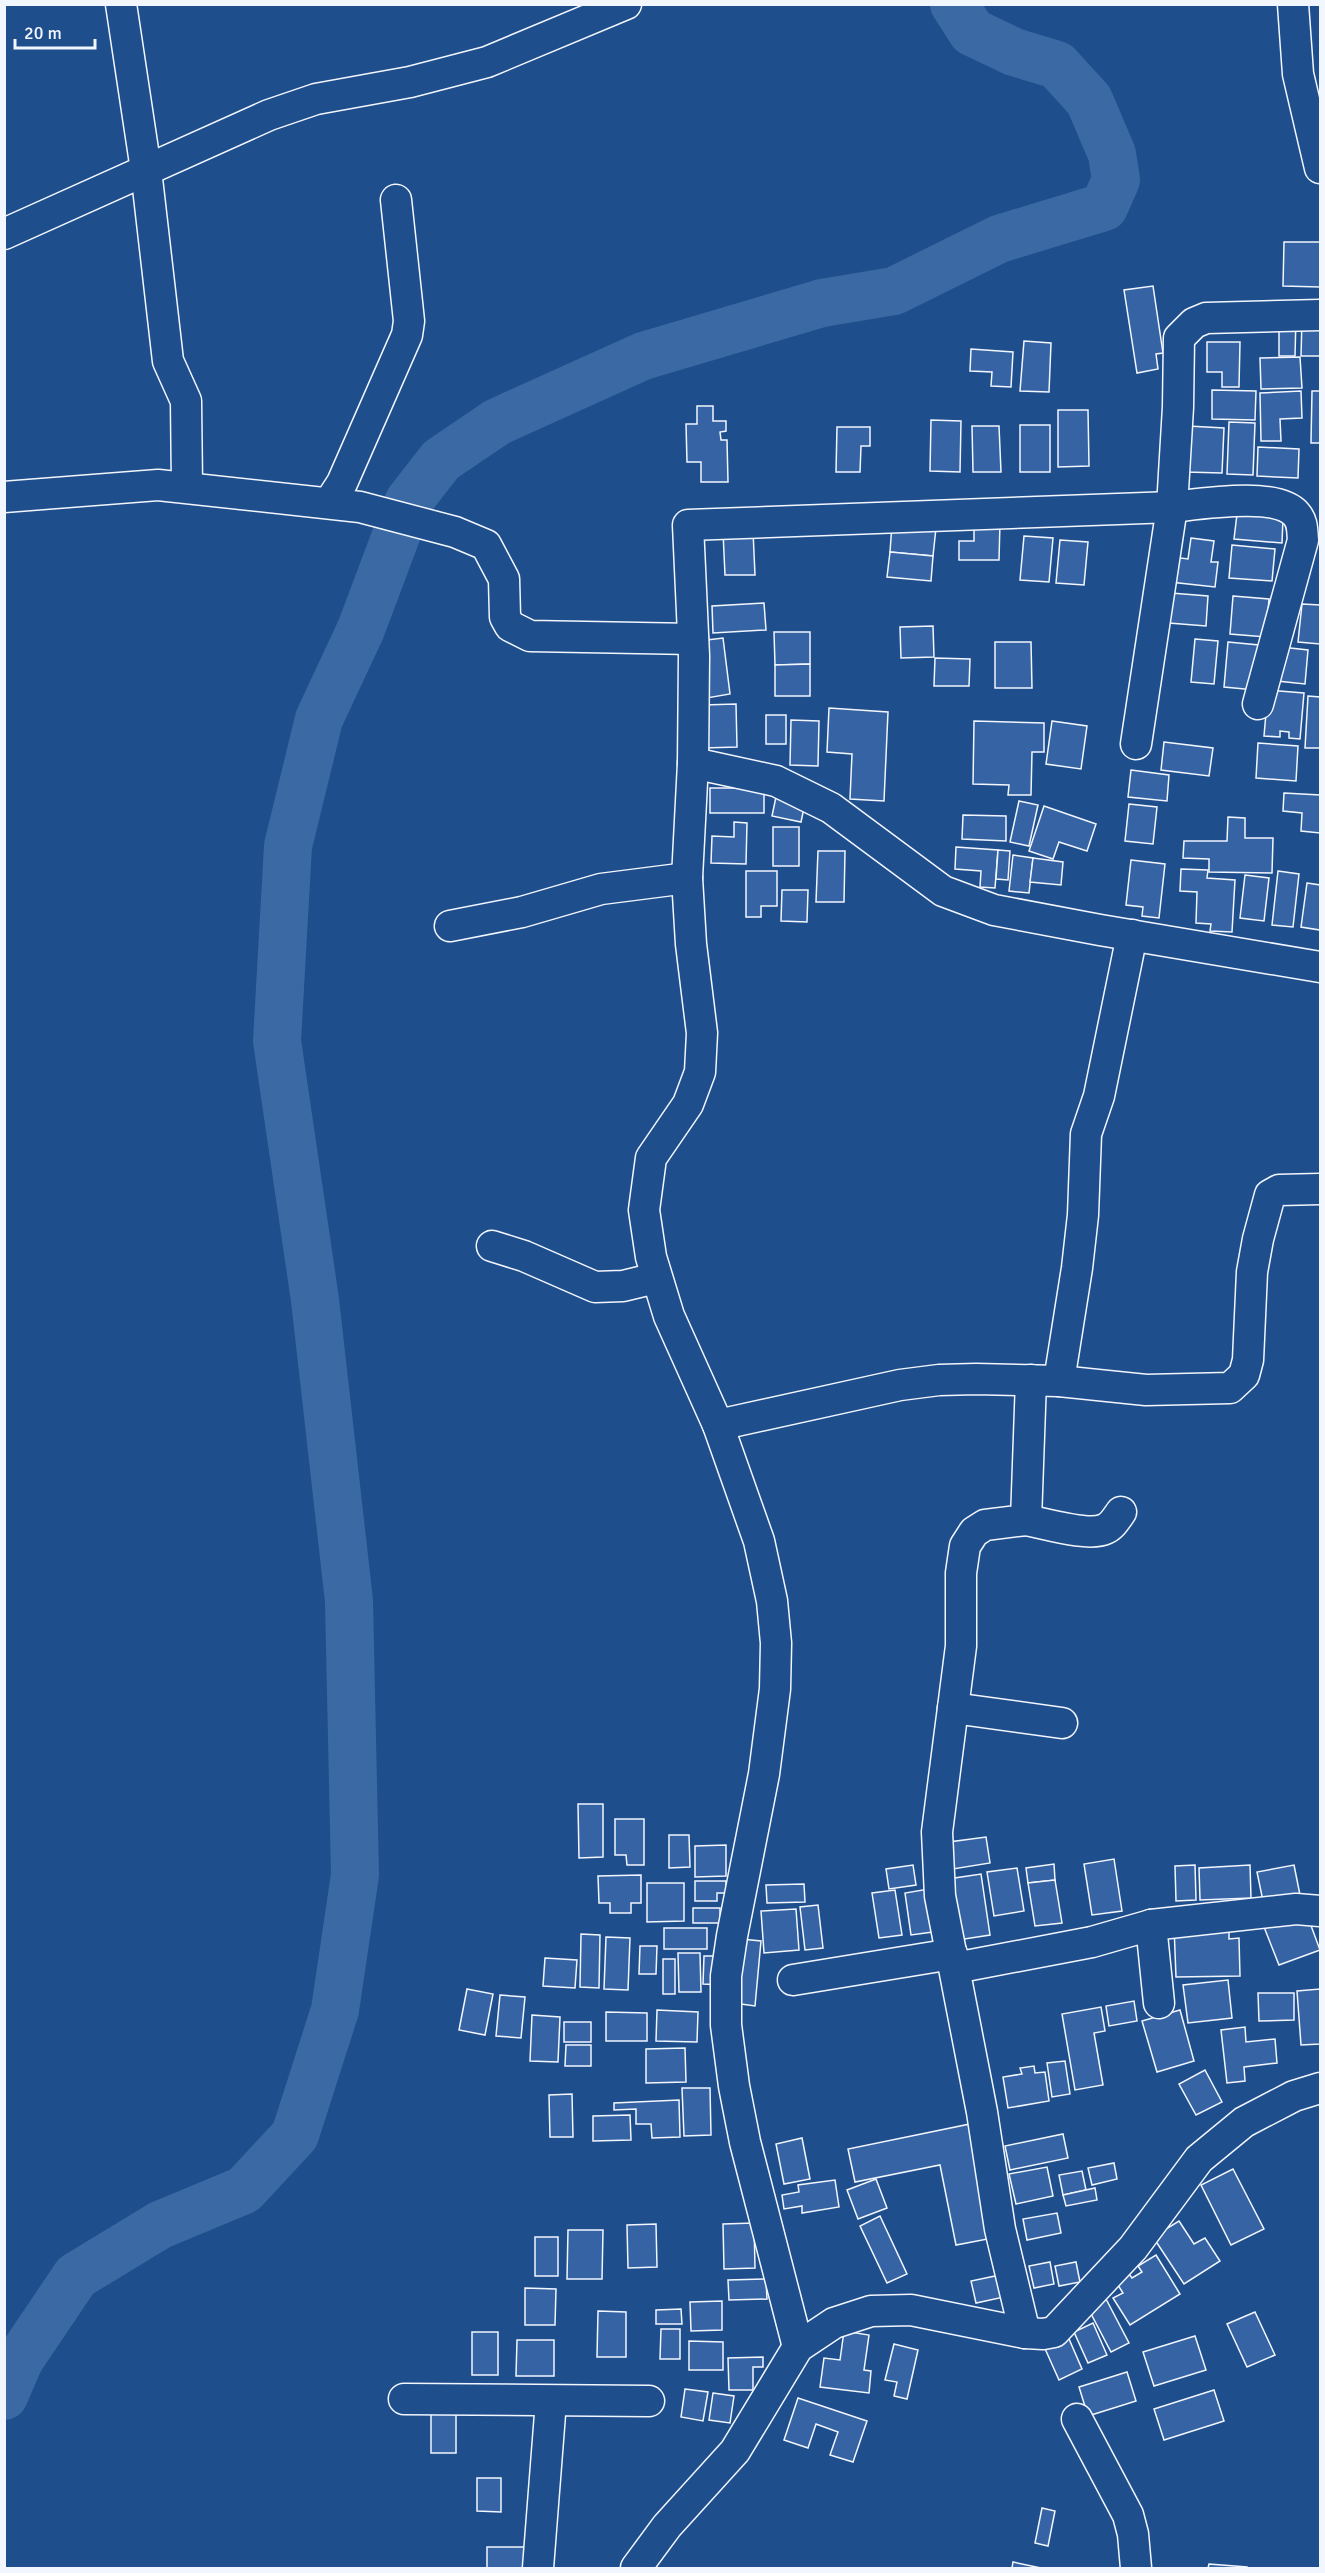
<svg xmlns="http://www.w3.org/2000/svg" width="1325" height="2573" font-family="Signika,sans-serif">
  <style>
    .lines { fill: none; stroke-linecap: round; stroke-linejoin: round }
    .river { stroke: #3b69a3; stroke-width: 48 }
    .building { fill: #3563a3; stroke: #f2f6ff; stroke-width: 1.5 }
    .minor-casing { stroke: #f2f6ff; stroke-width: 33 }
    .minor { stroke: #1f4e8c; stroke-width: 30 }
  </style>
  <rect width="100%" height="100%" fill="#1f4e8c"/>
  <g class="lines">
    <polyline class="river" points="4,2396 20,2359 76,2276 160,2225 244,2190 295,2135 335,2010 355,1875 349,1601 315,1300 277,1041 288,846 319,719 361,629 409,501 441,460 497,422 643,356 822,303 894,291 999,239 1104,207 1116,180 1112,154 1089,100 1057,65 1014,52 972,32 954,4"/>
  </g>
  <g class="building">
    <polygon points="1284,242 1320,242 1320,287 1283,286"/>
    <polygon points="1153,286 1163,353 1156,354 1158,369 1137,373 1124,290"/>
    <polygon points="1279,318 1296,318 1295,356 1279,356"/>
    <polygon points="1302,319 1320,320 1320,356 1301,356"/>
    <polygon points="1024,341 1051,343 1049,392 1020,391"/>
    <polygon points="1207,342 1240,342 1239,387 1222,387 1222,372 1207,372"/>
    <polygon points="971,349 1013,352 1011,387 991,386 992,372 970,371"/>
    <polygon points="1300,357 1302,388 1261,389 1260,358"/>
    <polygon points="1212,390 1256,391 1255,420 1212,419"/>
    <polygon points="1301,391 1302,418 1280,419 1281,441 1261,441 1260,393"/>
    <polygon points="1312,391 1320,391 1320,443 1311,443"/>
    <polygon points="697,406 713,406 713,421 726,421 726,431 720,432 721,440 727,440 728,482 701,482 701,462 687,462 686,424 697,424"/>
    <polygon points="1058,410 1088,410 1089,466 1058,467"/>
    <polygon points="931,420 961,421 960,472 930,471"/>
    <polygon points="1229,422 1255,423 1253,475 1227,474"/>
    <rect x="1020" y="425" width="30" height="47"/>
    <polygon points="972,426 999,426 1001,472 973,472"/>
    <polygon points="1188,426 1224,428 1222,473 1186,472"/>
    <polygon points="837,427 870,427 870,446 861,446 860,472 836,472"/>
    <polygon points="1258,447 1299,449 1298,478 1257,476"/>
    <polygon points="1237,514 1283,518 1282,543 1234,539"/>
    <polygon points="974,522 1000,522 999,560 959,560 959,541 974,541"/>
    <polygon points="892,524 936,528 933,556 890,552"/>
    <polygon points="753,531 755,575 725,575 723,532"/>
    <polygon points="1024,536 1053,538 1049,582 1020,580"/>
    <polygon points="1191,538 1214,541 1211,562 1218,562 1215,587 1170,582 1173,557 1188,559"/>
    <polygon points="1060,540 1088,542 1084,585 1056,583"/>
    <polygon points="1232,545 1275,549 1272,581 1229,578"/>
    <polygon points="890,552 933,556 931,581 887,577"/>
    <polygon points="1171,593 1208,596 1206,626 1169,623"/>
    <polygon points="1233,596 1269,599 1266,637 1230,634"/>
    <polygon points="764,603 766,630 713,633 712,606"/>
    <polygon points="1302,604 1320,605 1320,644 1298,642"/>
    <polygon points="933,626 934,657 901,658 900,627"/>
    <polygon points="774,632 810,632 810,664 775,665"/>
    <polygon points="723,638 730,694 707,698 699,641"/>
    <polygon points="1195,639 1218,641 1214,684 1191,682"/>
    <polygon points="995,642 1031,642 1032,688 995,688"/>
    <polygon points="1228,642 1259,645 1255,690 1224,687"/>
    <polygon points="1281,647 1308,650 1305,684 1277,681"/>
    <polygon points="935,658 970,659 969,686 934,686"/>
    <polygon points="810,664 810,696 775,696 775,665"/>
    <polygon points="1268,690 1304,693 1300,739 1289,738 1289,732 1280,731 1280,737 1264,736"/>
    <polygon points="1308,696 1320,697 1320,748 1305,748"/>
    <polygon points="736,704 737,747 704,748 703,705"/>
    <polygon points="829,708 888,712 884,801 850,799 852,754 827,752"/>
    <rect x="766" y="715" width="20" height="29"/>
    <polygon points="791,720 819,721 818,766 790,765"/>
    <polygon points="974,721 1044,723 1044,752 1032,752 1031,795 1008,795 1009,785 973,784"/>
    <polygon points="1052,721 1087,726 1081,769 1046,764"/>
    <polygon points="1164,742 1213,748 1209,776 1161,770"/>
    <polygon points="1258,743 1298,746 1296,781 1256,778"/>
    <polygon points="1131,770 1169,775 1167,801 1128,797"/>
    <rect x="710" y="788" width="54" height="25"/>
    <polygon points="1284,793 1320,795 1320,833 1301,831 1302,813 1283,811"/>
    <polygon points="776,797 805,803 801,822 772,816"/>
    <polygon points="1019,801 1038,805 1029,846 1010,842"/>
    <polygon points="1129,804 1157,807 1153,844 1125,841"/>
    <polygon points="1044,806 1096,824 1087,851 1059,842 1053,859 1029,851"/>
    <polygon points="963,815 1006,816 1006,841 962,839"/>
    <polygon points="1228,817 1245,818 1245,838 1273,838 1272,873 1209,872 1209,859 1183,858 1184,841 1227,841"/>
    <polygon points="734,822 747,823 746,864 711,863 712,836 734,837"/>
    <rect x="773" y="827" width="26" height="39"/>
    <polygon points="956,847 998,850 995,888 980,887 981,871 955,869"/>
    <polygon points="998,850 1010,851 1008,880 996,879"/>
    <polygon points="818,851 845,851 844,902 816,902"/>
    <polygon points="1013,855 1033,858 1029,893 1009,891"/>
    <polygon points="1033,858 1063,862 1061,885 1030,882"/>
    <polygon points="1131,860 1165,864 1159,918 1142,916 1143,907 1126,905"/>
    <polygon points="1181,869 1208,870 1207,878 1235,880 1232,932 1210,931 1211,924 1196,923 1197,892 1180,891"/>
    <polygon points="746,871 777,871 777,906 761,906 761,917 746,917"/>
    <polygon points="1278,871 1299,874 1293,927 1272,925"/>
    <polygon points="1245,875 1269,878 1264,921 1240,918"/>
    <polygon points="1307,883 1320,885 1320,930 1301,927"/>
    <polygon points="782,890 808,890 807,922 781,921"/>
    <polygon points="578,1804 603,1804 603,1857 579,1858"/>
    <polygon points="615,1819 644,1819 644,1865 627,1865 626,1855 615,1855"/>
    <polygon points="669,1835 689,1835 690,1867 669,1868"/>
    <polygon points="986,1837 990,1863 953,1869 949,1842"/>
    <polygon points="726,1845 726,1876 695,1877 695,1846"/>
    <polygon points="1114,1859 1122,1911 1092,1915 1084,1864"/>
    <polygon points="1054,1864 1055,1880 1028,1883 1026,1868"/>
    <polygon points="913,1865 916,1885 889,1889 886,1869"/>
    <polygon points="1195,1865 1196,1900 1176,1901 1175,1866"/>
    <polygon points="1250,1865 1251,1898 1200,1900 1199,1868"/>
    <polygon points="1294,1865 1301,1900 1264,1906 1257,1872"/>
    <polygon points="1017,1868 1024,1911 994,1916 987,1872"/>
    <polygon points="981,1874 990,1935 958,1940 948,1879"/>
    <polygon points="641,1875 641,1903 631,1903 631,1913 610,1913 610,1903 599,1903 598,1876"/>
    <polygon points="1055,1880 1062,1923 1035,1926 1028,1883"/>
    <polygon points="695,1881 726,1881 726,1893 717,1893 717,1901 695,1901"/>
    <polygon points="647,1883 684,1883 684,1921 647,1922"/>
    <polygon points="804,1884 805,1902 767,1903 766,1885"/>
    <polygon points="934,1888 940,1931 911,1935 905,1893"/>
    <polygon points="895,1890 902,1935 879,1938 872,1893"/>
    <polygon points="818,1905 823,1948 805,1950 800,1907"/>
    <rect x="693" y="1908" width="27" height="15"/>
    <polygon points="796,1909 799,1950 764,1953 761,1911"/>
    <polygon points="1306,1912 1320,1950 1279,1965 1264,1927"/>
    <polygon points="1229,1925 1229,1939 1239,1938 1240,1976 1176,1977 1174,1926"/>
    <rect x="664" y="1928" width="43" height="21"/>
    <polygon points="581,1934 600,1935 599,1988 580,1987"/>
    <polygon points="606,1937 630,1938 628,1990 604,1989"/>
    <polygon points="741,1939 761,1941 755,2006 734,2003"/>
    <polygon points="640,1946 657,1946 656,1974 639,1974"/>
    <polygon points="678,1953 700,1953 701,1992 679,1992"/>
    <polygon points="704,1956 724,1956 723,1985 703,1984"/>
    <polygon points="545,1958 577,1960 575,1988 543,1986"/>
    <rect x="663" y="1959" width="12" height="35"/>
    <polygon points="1228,1980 1232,2018 1188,2023 1183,1985"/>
    <polygon points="467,1989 493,1994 485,2035 459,2030"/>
    <polygon points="1320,1989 1320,2044 1301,2045 1297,1991"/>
    <polygon points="1258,1993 1294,1993 1294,2020 1259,2021"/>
    <polygon points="500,1995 525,1997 521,2038 496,2036"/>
    <polygon points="1134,2001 1137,2021 1109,2026 1106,2006"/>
    <polygon points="1101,2007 1105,2031 1094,2033 1103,2085 1075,2090 1062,2014"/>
    <polygon points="657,2010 698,2012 697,2042 656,2041"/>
    <polygon points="1180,2010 1194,2061 1157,2072 1142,2021"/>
    <polygon points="606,2012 647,2013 647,2041 606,2041"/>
    <polygon points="532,2015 560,2017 558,2062 530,2061"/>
    <rect x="564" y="2022" width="27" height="20"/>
    <polygon points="1245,2027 1246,2042 1275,2039 1277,2063 1244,2067 1245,2081 1227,2083 1221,2030"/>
    <polygon points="566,2045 591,2045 591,2066 565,2066"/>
    <polygon points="685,2048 686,2082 646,2083 646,2049"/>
    <polygon points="1065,2061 1070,2094 1052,2097 1047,2063"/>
    <polygon points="1034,2066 1035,2073 1045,2072 1049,2101 1008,2108 1003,2077 1022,2074 1020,2068"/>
    <polygon points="1205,2070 1222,2102 1196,2115 1179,2084"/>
    <polygon points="682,2088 710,2088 711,2135 684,2136"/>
    <polygon points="572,2094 573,2137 550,2137 549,2095"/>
    <polygon points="679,2100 680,2137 652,2138 651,2124 636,2124 636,2109 614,2110 614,2103"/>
    <polygon points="630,2115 631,2140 593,2141 593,2116"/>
    <polygon points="970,2124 993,2238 956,2245 940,2165 855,2182 848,2149"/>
    <polygon points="1063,2134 1068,2158 1010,2170 1005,2146"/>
    <polygon points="802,2138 810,2179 784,2184 776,2144"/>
    <polygon points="1114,2163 1117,2179 1092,2185 1088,2168"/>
    <polygon points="1047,2167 1053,2196 1016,2204 1009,2174"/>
    <polygon points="1233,2169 1264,2229 1231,2245 1201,2185"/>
    <polygon points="1082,2171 1086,2190 1063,2195 1059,2175"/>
    <polygon points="876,2179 887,2208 858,2219 847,2190"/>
    <polygon points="835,2180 839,2207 802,2213 802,2206 784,2209 782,2195 799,2192 798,2185"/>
    <polygon points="1095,2188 1097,2200 1066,2206 1063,2195"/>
    <polygon points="1057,2213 1061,2233 1027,2240 1023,2219"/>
    <polygon points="880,2216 907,2274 887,2283 860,2226"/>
    <polygon points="1179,2221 1194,2244 1205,2238 1220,2261 1184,2284 1153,2237"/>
    <polygon points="754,2223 755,2268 724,2269 723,2224"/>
    <polygon points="656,2224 657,2267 628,2268 627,2225"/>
    <polygon points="568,2230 603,2230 602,2279 567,2279"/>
    <rect x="535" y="2237" width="23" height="39"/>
    <polygon points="1156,2255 1180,2294 1130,2325 1113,2298 1123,2293 1116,2282 1129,2274 1132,2278 1142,2272 1138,2266"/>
    <polygon points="1050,2262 1054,2284 1034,2288 1029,2266"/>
    <polygon points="1076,2262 1080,2282 1059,2286 1055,2266"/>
    <polygon points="1000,2275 1004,2297 976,2303 971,2281"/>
    <polygon points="766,2279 767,2299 729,2300 728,2280"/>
    <polygon points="525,2288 556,2289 555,2325 525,2325"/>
    <polygon points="1106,2299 1129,2343 1111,2352 1088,2308"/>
    <polygon points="722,2301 722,2330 691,2331 690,2302"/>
    <polygon points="681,2309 682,2324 656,2324 656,2310"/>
    <polygon points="598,2311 626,2312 626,2357 597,2357"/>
    <polygon points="1255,2312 1275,2355 1247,2367 1227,2324"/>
    <polygon points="1093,2323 1107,2355 1088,2363 1074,2332"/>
    <polygon points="661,2329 680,2329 680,2359 660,2359"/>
    <polygon points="844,2331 869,2335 864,2370 871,2371 869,2393 820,2387 824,2358 840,2360"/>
    <rect x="472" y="2332" width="26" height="43"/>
    <polygon points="1066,2332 1082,2369 1059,2380 1042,2342"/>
    <polygon points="1195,2336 1206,2370 1154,2386 1143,2352"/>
    <polygon points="517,2340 554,2340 554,2376 516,2376"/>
    <polygon points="689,2341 723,2342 723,2370 689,2370"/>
    <polygon points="894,2344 918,2350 907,2399 894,2396 897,2382 885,2380"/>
    <polygon points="763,2357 763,2367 753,2367 753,2390 729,2390 728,2358"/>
    <polygon points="1127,2372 1136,2401 1088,2416 1079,2387"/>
    <polygon points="685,2389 708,2392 703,2421 681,2417"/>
    <polygon points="1214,2390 1224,2421 1164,2440 1154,2409"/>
    <polygon points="713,2393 734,2396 730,2423 709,2420"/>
    <polygon points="798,2398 867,2421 853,2462 830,2455 838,2432 816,2424 808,2448 784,2440"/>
    <polygon points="431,2409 456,2410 456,2453 431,2453"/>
    <polygon points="477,2478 501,2478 501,2512 477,2511"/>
    <polygon points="1042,2508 1055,2511 1048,2546 1035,2543"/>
    <rect x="487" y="2547" width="41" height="21"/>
    <polygon points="1013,2562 1041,2568 1012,2568"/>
    <polygon points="1209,2564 1247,2567 1247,2568 1208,2568"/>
  </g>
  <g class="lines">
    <defs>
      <g id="minor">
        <polyline points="121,4 146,170 168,361 186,401 187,487"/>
        <polyline points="1293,4 1298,74 1320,168"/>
        <polyline points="4,234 269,115 316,99 410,82 487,62 626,4"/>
        <polyline points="4,497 158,485 360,507 455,532 486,545 504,579 505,617 510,626 530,636 693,639"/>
        <polyline points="329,503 342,483 407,335 409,321 396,200"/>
        <polyline points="1136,744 1172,507 1178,407 1179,338 1194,323 1206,318 1320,315"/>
        <polyline points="693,763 776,781 831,808 943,891 994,910 1100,930 1320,967"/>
        <polyline points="450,926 522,912 601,889 687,878"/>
        <polyline points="492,1246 524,1256 595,1287 623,1286 656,1278"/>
        <polyline points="1059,1381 1077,1268 1083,1215 1086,1134 1099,1096 1132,935"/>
        <polyline points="718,1425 900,1385 939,1380 976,1379 1059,1381 1146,1390 1230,1388 1244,1375 1248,1360 1252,1272 1258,1239 1270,1195 1279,1190 1320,1189"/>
        <path d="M1026 1520C1044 1523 1088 1537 1105 1529 1112 1526 1116 1519 1121 1512"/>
        <polyline points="953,1708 1062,1723"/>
        <polyline points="1151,1925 1159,2003"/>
        <polyline points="955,1968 1092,1942 1151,1925 1296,1909 1320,1911"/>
        <polyline points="793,1980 952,1954"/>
        <polyline points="1025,2333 1000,2229 982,2112 940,1896 937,1832 961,1646 961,1573 965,1546 974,1532 985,1525 1026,1520 1031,1380"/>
        <path d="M798 2347 745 2142 734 2086 726 2025V1976L732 1936 764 1774 775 1689 776 1643 772 1601 759 1541 718 1425 669 1316 651 1257 644 1210 651 1158 688 1104 700 1072 702 1033 691 944 687 878 693 763 694 656 688 525 1172 507C1200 504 1276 491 1296 514 1303 522 1302 530 1303 540L1258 704"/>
        <polyline points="404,2399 649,2401"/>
        <polyline points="1077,2419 1128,2515 1133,2534 1136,2568"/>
        <polyline points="538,2568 551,2401"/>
        <polyline points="636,2568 667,2526 735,2451 798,2347 834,2323 871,2311 911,2310 1025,2333 1043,2334 1054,2332 1133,2248 1199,2159 1244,2122 1294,2096 1320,2088"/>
      </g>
    </defs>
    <use href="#minor" class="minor-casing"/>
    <use href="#minor" class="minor"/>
  </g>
  <rect width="1325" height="2573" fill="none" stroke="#f2f6ff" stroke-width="12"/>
  <path d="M15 39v9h80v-9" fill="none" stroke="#f2f6ff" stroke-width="3"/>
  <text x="24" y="39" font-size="18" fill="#f2f6ff" stroke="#1f4e8c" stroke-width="4.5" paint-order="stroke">20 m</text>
</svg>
